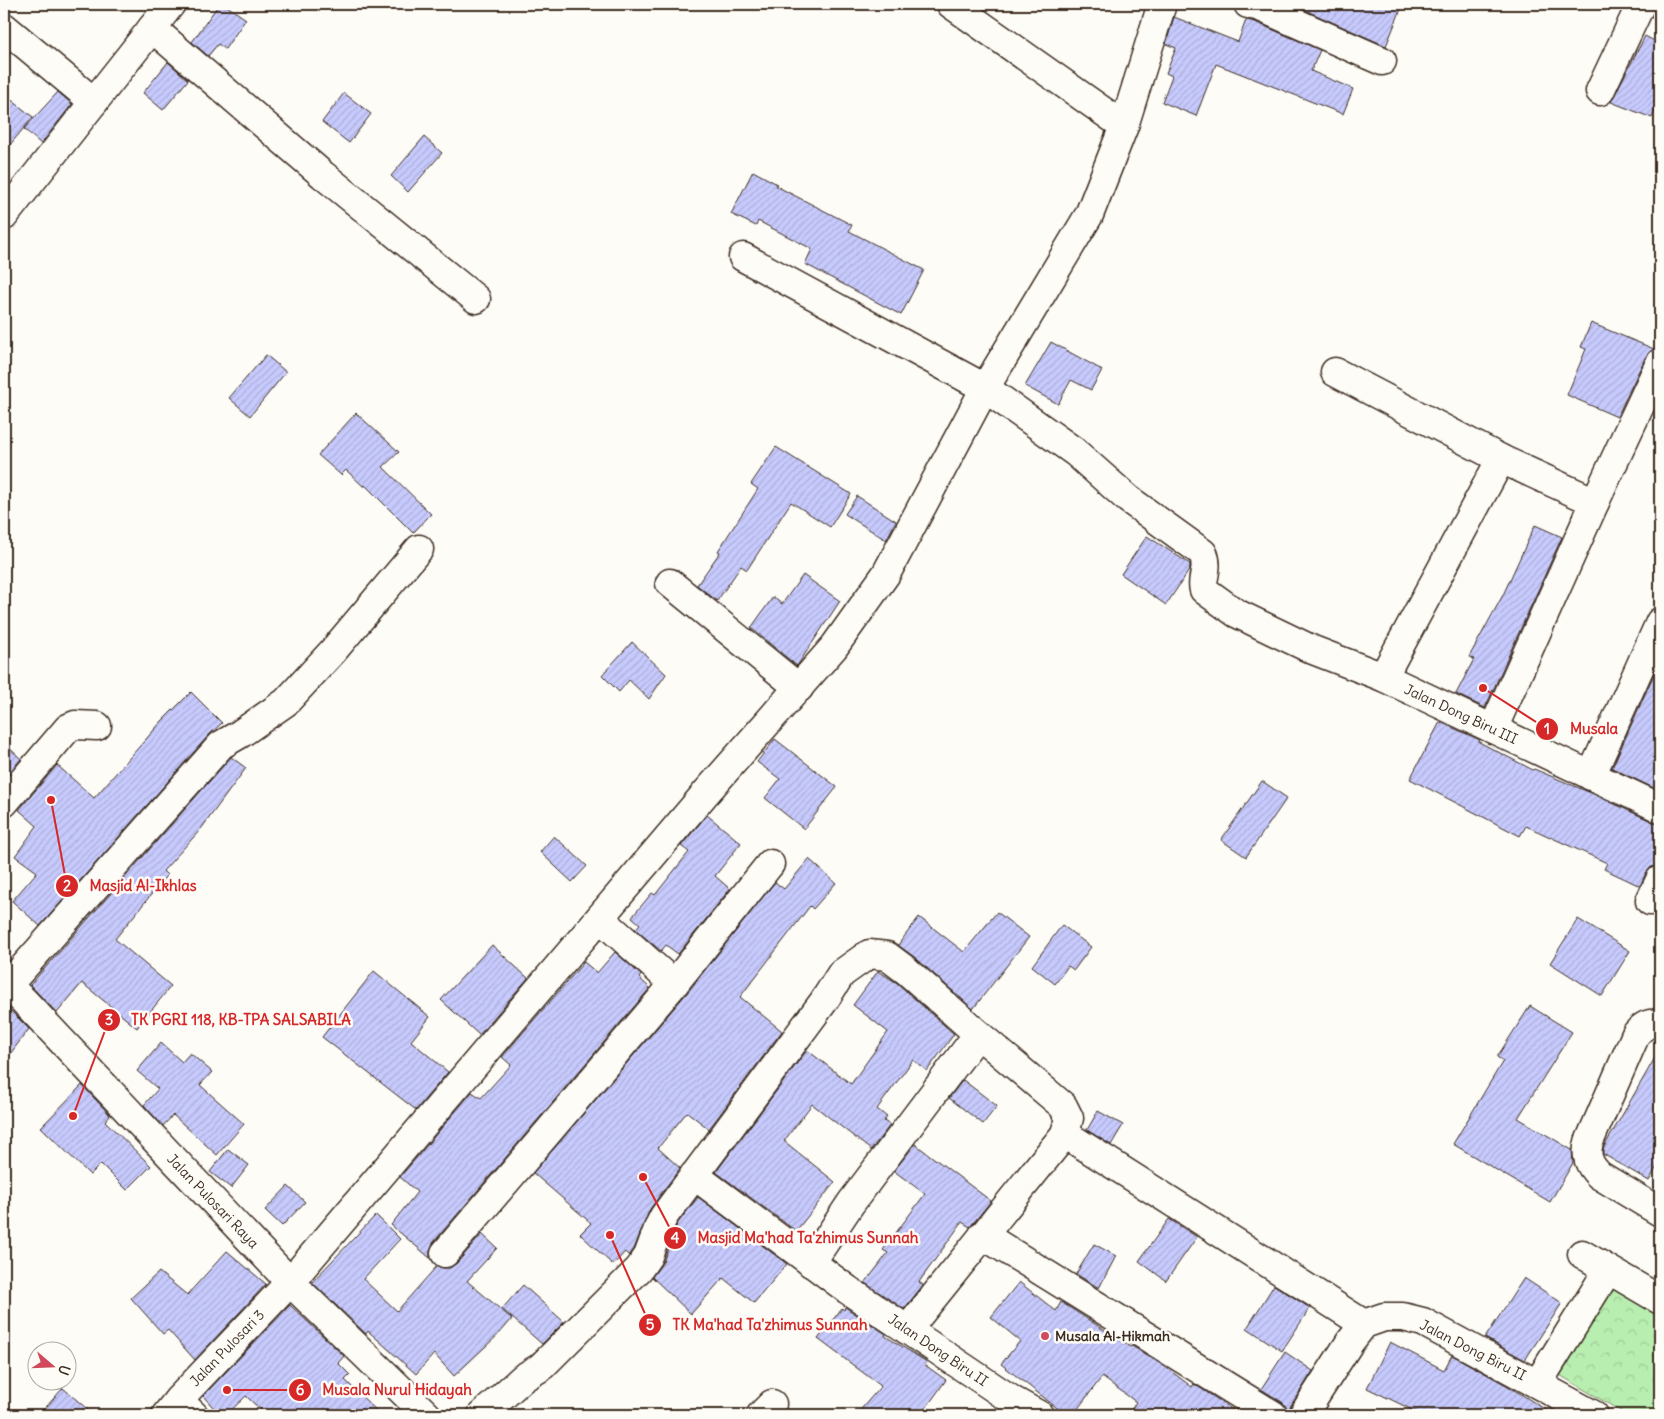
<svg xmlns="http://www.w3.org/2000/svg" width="1664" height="1419" font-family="Delius,sans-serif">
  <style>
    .forest { fill: url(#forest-crowns); stroke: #7a8c67 }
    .building { fill: url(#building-hatch); stroke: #3b2a1e }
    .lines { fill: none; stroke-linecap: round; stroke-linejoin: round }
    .minor-casing { stroke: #3b2a1e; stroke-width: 31 }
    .minor { stroke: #fdfcf7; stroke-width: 28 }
    .poi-dot { fill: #d1495b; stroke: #fdfcf7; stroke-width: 2 }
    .labels { text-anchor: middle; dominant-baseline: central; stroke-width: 5; stroke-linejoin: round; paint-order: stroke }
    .street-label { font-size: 14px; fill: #3b2a1e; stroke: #fdfcf7 }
    .poi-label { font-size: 14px; font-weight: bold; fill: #3b2a1e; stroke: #fdfcf7; text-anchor: start }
    .leader { fill: none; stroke: #d62828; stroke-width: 2 }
    .callout-dot { fill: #d62828; stroke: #fdfcf7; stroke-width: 2 }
    .mark-label { font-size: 15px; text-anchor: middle; font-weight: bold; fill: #fff }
    .callout-label { font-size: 15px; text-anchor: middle; font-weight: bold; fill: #d62828; stroke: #fdfcf7; stroke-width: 5; stroke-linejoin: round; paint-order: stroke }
  </style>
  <defs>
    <pattern id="forest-crowns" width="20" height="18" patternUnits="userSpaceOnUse" patternTransform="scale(1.25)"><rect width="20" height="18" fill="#b8eeb0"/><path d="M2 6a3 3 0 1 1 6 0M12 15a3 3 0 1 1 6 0" fill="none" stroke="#9fcc97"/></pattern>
    <pattern id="building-hatch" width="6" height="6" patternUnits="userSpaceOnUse" patternTransform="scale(1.25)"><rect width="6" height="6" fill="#c7cafd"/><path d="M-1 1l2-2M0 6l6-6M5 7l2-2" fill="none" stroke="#acaed8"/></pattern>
  </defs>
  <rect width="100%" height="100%" fill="#fdfcf7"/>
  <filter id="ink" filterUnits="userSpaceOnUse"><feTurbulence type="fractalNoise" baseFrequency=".02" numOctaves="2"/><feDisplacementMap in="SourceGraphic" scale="10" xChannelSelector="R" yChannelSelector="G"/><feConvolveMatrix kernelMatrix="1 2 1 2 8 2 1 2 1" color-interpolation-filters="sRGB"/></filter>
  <g filter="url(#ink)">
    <polygon class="forest" points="1613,1282 1660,1310 1660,1415 1627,1415 1558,1374"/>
    <g class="building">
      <polygon points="219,4 224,4 246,19 225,49 218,44 208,56 192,42"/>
      <polygon points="1291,4 1403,4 1386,46"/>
      <polygon points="1174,17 1238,42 1246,20 1255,22 1320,50 1311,71 1353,89 1343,114 1216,64 1196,116 1162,102 1172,76 1166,73 1176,48 1166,44"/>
      <polygon points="1645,36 1660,44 1660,97 1652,118 1611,102"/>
      <polygon points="168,62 188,80 163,110 143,93"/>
      <polygon points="58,92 72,104 41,144 24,129"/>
      <polygon points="344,93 371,114 349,143 322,122"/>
      <polygon points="4,94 33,117 4,152"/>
      <polygon points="424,137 442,153 408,192 391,176"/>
      <polygon points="753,171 777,184 776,186 852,225 849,231 924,270 901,315 805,264 812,249 758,221 756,226 731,214"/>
      <polygon points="1591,323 1654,349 1646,356 1617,417 1567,395 1586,349 1581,347"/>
      <polygon points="1051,342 1102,370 1091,390 1071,380 1058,404 1025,386"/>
      <polygon points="266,355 286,372 250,416 229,398"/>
      <polygon points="356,413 399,452 383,467 431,514 413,533 365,485 364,487 346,470 341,475 318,455"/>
      <polygon points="776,447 851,494 830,527 791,502 747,570 741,566 717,601 697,585 720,552 718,551 758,489 751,484"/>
      <polygon points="857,496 896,521 886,540 845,514"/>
      <polygon points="1535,525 1562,537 1485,708 1456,694 1474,659 1469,657 1503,595"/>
      <polygon points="1147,536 1190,564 1190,569 1166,605 1121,574"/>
      <polygon points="803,575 840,601 797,666 751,628 773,597 782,604"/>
      <polygon points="632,642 666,674 649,699 629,680 619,692 602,675"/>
      <polygon points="1660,666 1660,791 1612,768 1654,674"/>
      <polygon points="191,692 222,723 209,735 40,926 12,901 37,872 15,856 37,826 19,810 57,765 94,798 162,721"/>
      <polygon points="1440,722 1480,740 1479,742 1533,770 1534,769 1591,793 1653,822 1660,823 1660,865 1651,867 1646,873 1640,886 1604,869 1607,863 1526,826 1520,836 1410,779"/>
      <polygon points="775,739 837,787 804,829 765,798 780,779 757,762"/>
      <polygon points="4,743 21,759 4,779"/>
      <polygon points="231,757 246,768 201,829 163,871 167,875 115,939 171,986 137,1028 82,983 57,1013 30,985"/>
      <polygon points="1262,781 1287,798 1246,857 1221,840"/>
      <polygon points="707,815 741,843 715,876 730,889 678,954 666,945 661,951 635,929 640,924 632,917 652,893 655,895 689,852 681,846"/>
      <polygon points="554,836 587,866 572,882 540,852"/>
      <polygon points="809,859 836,883 813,909 810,906 740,997 782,1031 709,1129 687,1112 658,1148 680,1168 650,1209 634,1249 629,1256 625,1252 613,1265 580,1234 591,1223 533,1173 686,994 775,882 784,889"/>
      <polygon points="997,912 1029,937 973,1009 917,959 898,945 919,917 964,952"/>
      <polygon points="1578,919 1630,951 1602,996 1550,963"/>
      <polygon points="1062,925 1091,947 1074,970 1068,966 1055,984 1032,966"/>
      <polygon points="492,945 528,978 479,1035 441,1000"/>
      <polygon points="615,952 641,975 639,978 650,988 433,1243 430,1251 430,1258 391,1225 417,1192 400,1177 472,1092 481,1098 511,1065 502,1057 584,962 597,973"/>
      <polygon points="374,971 430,1017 411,1041 448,1072 416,1110 322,1037"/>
      <polygon points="878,971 897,983 954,1034 927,1071 913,1060 877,1109 887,1117 884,1121 890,1125 871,1150 812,1104 784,1141 835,1182 796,1231 716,1172 807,1050 851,1084 888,1032 853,1005"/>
      <polygon points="1530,1006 1572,1032 1518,1118 1572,1150 1573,1163 1550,1202 1453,1144 1503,1061 1497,1057"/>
      <polygon points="9,1009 29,1029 4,1062 4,1015"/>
      <polygon points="161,1043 182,1062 190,1053 212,1072 200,1085 244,1124 217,1155 173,1115 163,1126 144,1105 158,1089 137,1071"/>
      <polygon points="1660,1049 1660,1161 1649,1181 1603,1154 1603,1152 1604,1147"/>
      <polygon points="963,1080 997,1106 983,1124 949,1098"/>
      <polygon points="82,1085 110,1115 105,1121 151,1166 127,1190 101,1164 90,1175 41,1127"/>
      <polygon points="1098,1111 1123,1125 1111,1145 1087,1130"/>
      <polygon points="915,1144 991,1201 970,1227 962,1222 919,1282 923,1285 904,1309 865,1283 888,1253 883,1250 925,1194 894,1171"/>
      <polygon points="228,1149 249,1165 231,1188 210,1172"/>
      <polygon points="288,1186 305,1202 282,1226 265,1210"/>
      <polygon points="698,1197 787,1264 754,1303 723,1278 691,1314 652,1277 663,1262 677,1224"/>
      <polygon points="376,1215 400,1239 363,1279 397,1311 437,1266 443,1268 450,1268 457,1263 482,1234 497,1248 467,1281 512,1319 500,1333 454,1376 434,1354 416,1374 368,1331 366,1334 312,1282"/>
      <polygon points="1169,1219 1197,1237 1166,1281 1139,1261"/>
      <polygon points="1094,1244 1116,1256 1099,1288 1076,1274"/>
      <polygon points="227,1251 266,1284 195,1360 168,1330 163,1334 131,1298 159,1272 187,1295"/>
      <polygon points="1524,1278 1562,1303 1525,1360 1485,1338"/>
      <polygon points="1019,1282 1056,1311 1061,1302 1131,1347 1132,1346 1164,1366 1192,1387 1194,1384 1223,1403 1240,1415 1128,1415 1136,1402 1102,1377 1073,1415 1066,1415 1001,1364 1020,1341 991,1317"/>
      <polygon points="523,1285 564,1322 542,1344 502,1309"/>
      <polygon points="1274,1285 1310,1308 1282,1351 1247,1328"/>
      <polygon points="290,1305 344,1356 338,1363 350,1375 345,1380 381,1415 266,1415 246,1396 226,1415 220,1415 203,1396"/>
      <polygon points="845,1307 886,1334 885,1336 927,1362 925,1365 946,1380 921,1415 856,1415 881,1386 818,1339 842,1308 844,1310"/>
      <polygon points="1390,1342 1444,1370 1452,1355 1508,1386 1554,1415 1423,1415 1367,1388"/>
      <polygon points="1285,1352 1313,1371 1290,1407 1288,1412 1286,1407 1282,1402 1261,1389"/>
      <polygon points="63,1388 94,1415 39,1415"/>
    </g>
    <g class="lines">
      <defs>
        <g id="minor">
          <polyline points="951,4 1124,126"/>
          <polyline points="1248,4 1260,7 1382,61"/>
          <polyline points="4,27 94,102"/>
          <polyline points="152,28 323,175 476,299"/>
          <polyline points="1600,91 1641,4"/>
          <polyline points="4,216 171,4"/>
          <path d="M743 257 985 388 1075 452 1128 499 1203 553C1210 570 1200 579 1204 590L1236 613 1313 650 1383 677 1660 808"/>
          <polyline points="1335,372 1501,459 1595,502"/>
          <polyline points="670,583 799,688"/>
          <polyline points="1383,677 1501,459"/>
          <polyline points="1493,729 1595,502 1660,363"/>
          <polyline points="1591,776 1660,622"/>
          <polyline points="4,803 68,728 75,725 97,726"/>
          <polyline points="1650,901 1660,880"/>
          <polyline points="600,918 674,984"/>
          <polyline points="4,983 23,1000 290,1282 427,1415"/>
          <polyline points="7,986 221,745 240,734 286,702 333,651 419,549"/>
          <path d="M1660 1024C1649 1022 1644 1025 1636 1034L1589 1142C1585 1156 1589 1165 1599 1175L1660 1212"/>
          <polyline points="694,1175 848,1290 1012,1400 1039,1415"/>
          <polyline points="983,1235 1273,1415"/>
          <polyline points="445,1253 674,984 770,864"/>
          <polyline points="1582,1254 1660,1300"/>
          <polyline points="811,1263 851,1203 978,1034"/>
          <polyline points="907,1330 1065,1134"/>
          <polyline points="1538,1383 1608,1270"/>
          <polyline points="178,1400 194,1415"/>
          <polyline points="166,1415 178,1400 290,1282 704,795 834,647 886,574 985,388 1089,215 1124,126 1162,4"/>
          <polyline points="482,1415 523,1378 541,1367 639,1269 648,1256 659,1226 664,1216 824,1001 841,974 869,954 887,956 907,971 978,1034 1063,1106 1069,1118 1065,1134 1364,1324"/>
          <polyline points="761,1415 772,1404"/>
          <polyline points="1303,1415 1350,1342 1364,1324 1384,1317 1403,1317 1423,1322 1594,1415"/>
        </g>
      </defs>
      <use href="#minor" class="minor-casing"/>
      <use href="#minor" class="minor"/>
    </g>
  </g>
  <circle class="poi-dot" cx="1045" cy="1336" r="5"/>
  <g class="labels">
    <g class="street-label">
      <text transform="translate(1461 714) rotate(25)">Jalan Dong Biru III</text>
      <text transform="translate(213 1201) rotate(46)">Jalan Pulosari Raya</text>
      <text transform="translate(227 1348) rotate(-46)">Jalan Pulosari 3</text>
      <text transform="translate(938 1350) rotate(34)">Jalan Dong Biru II</text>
      <text transform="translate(1473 1350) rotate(27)">Jalan Dong Biru II</text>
    </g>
    <g class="poi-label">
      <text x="1055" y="1336">Musala Al-Hikmah</text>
    </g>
  </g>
  <path class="leader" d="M1483 688L1547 729M51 800L67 886M73 1116L109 1020M643 1177L675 1238M610 1235L650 1325M227 1390L300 1390"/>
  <g class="callout-dot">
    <circle cx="1483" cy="688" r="5"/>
    <circle cx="51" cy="800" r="5"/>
    <circle cx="73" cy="1116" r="5"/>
    <circle cx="643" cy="1177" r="5"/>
    <circle cx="610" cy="1235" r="5"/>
    <circle cx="227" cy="1390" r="5"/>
    <circle cx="1547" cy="729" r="12"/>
    <circle cx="67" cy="886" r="12"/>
    <circle cx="109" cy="1020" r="12"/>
    <circle cx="675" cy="1238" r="12"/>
    <circle cx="650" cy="1325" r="12"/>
    <circle cx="300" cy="1390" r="12"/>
  </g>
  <g class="mark-label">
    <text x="1547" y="734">1</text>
    <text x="67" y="891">2</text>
    <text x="109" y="1025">3</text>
    <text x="675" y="1243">4</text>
    <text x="650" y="1330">5</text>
    <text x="300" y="1395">6</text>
  </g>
  <g class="callout-label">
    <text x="1594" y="734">Musala</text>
    <text x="143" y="891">Masjid Al-Ikhlas</text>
    <text x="241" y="1025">TK PGRI 118, KB-TPA SALSABILA</text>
    <text x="808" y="1243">Masjid Ma'had Ta'zhimus Sunnah</text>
    <text x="770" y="1330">TK Ma'had Ta'zhimus Sunnah</text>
    <text x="397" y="1395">Musala Nurul Hidayah</text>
  </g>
  <rect width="1664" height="1419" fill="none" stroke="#fdfcf7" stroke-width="20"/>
  <rect x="10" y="10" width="1644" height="1399" fill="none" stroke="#3b2a1e" stroke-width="2" filter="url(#ink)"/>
  <g transform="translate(52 1366) rotate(109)"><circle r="24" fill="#fdfcf7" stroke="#afa8a0"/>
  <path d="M0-4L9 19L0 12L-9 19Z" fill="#d1495b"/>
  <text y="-8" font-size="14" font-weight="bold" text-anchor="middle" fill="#3b2a1e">U</text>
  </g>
</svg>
